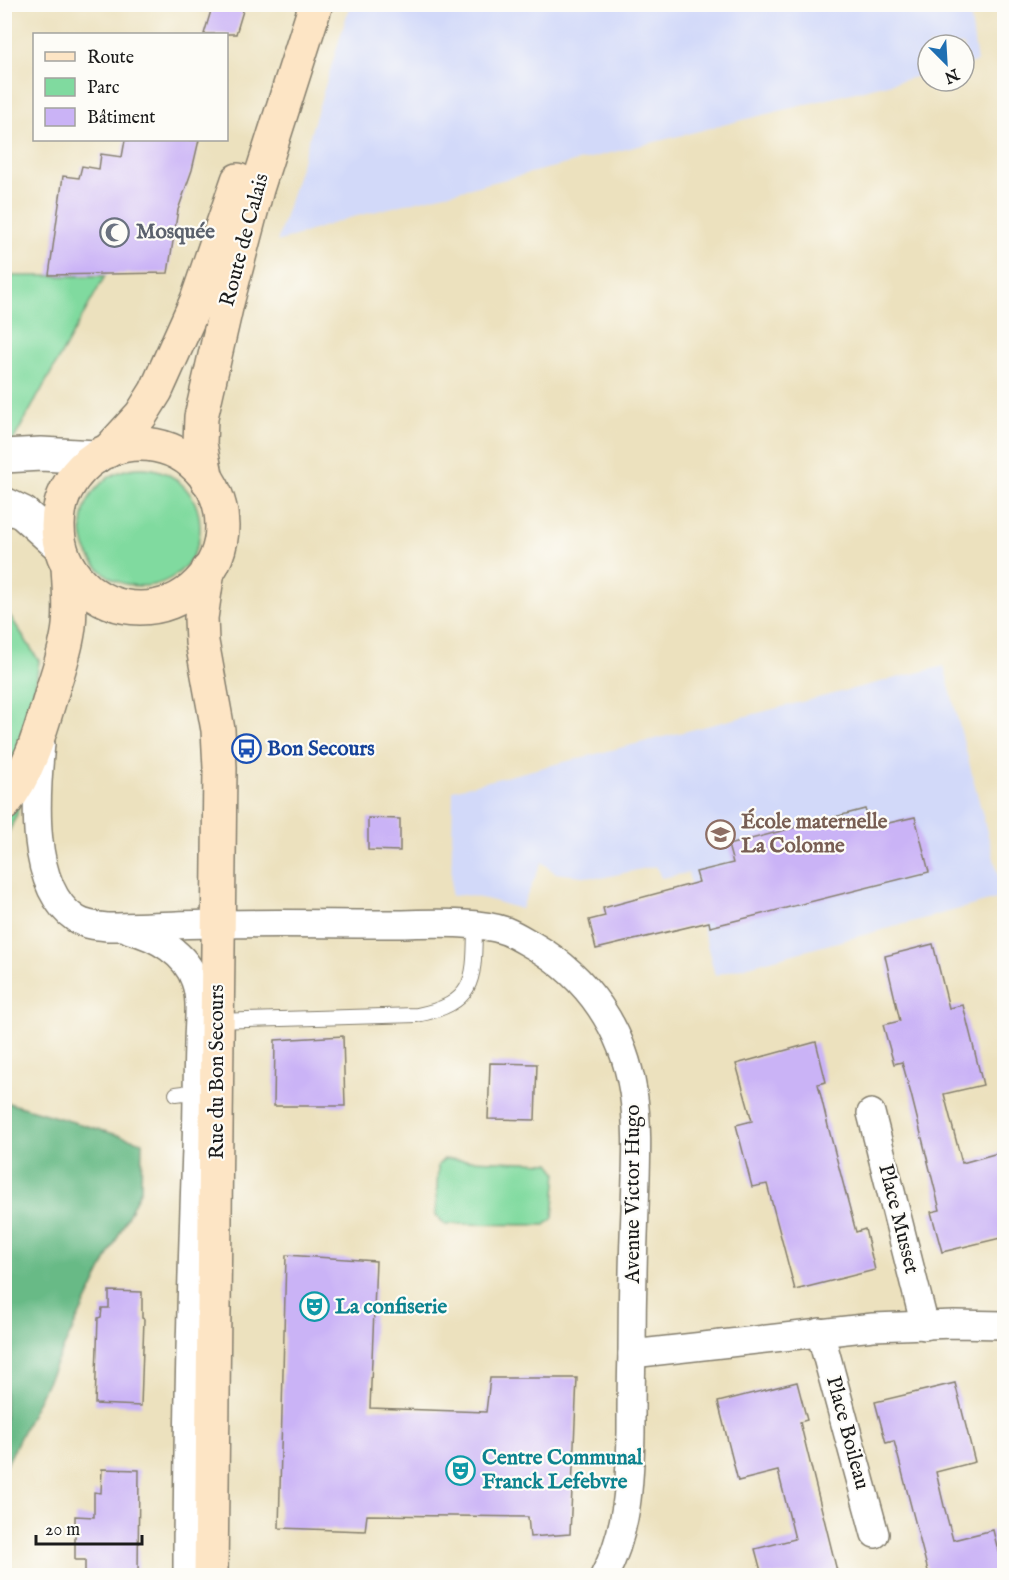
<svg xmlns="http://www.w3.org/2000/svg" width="1009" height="1580" font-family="'IM FELL English',serif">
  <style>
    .built { fill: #d2d9f9 }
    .green { fill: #80da9f; stroke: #4e7b5e; stroke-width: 1.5 }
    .forest { fill: #68ba86; stroke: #426b51; stroke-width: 1.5 }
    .building { fill: #cab3f6 }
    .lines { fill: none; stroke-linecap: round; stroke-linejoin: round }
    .service-casing { stroke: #847e6d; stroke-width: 16 }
    .minor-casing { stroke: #847e6d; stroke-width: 30 }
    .tertiary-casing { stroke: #847e6d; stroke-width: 36 }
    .secondary-casing { stroke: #847e6d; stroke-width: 36 }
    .service { stroke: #fff; stroke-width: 14 }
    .minor { stroke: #fff; stroke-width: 27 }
    .tertiary { stroke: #fff; stroke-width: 33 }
    .secondary { stroke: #fde5c5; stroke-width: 33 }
    .labels { text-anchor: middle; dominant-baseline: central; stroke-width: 4.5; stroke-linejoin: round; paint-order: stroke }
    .worship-label { font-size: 21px; font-weight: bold; fill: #5b616d; stroke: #fdfcf7; text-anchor: start }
    .street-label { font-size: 21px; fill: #1c1c1c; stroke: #fdfcf7 }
    .transit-label { font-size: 21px; font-weight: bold; fill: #164399; stroke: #fdfcf7; text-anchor: start }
    .education-label { font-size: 21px; font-weight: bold; fill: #785e54; stroke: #fdfcf7; text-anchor: start }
    .culture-label { font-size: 21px; font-weight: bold; fill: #0d838f; stroke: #fdfcf7; text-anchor: start }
  </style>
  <rect width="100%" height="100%" fill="#fdfcf7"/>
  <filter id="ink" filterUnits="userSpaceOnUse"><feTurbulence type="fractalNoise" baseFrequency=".0167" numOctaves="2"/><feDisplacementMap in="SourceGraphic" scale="12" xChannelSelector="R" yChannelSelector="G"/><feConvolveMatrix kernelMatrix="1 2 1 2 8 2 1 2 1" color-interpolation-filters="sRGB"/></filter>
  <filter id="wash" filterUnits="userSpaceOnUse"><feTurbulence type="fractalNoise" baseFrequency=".008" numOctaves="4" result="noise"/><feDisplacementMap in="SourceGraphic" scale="24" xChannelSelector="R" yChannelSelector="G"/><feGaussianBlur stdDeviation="1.35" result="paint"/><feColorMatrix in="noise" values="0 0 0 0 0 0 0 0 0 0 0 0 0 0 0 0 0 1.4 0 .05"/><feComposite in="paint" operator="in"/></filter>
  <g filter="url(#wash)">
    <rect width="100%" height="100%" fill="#ece1be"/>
    <g class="built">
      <polygon points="350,5 969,5 977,62 964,65 964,45 928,45 928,74 349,218 277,242"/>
      <polygon points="944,666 1004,897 715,975 688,873 661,878 656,866 601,878 555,873 542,862 521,909 486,899 464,895 451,896 453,790"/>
    </g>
    <g class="green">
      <polygon points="5,276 105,276 5,455"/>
      <circle cx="141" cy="527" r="59"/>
      <polygon points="5,608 39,661 17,814 5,840"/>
      <polygon points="444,1159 550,1163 557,1172 553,1218 545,1225 444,1224 436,1215 438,1165"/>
    </g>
    <polygon class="forest" points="5,1102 142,1142 141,1189 5,1468"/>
    <g id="blocks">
      <g class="building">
        <polygon points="213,4 245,4 236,34 204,34"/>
        <polygon points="125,140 199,140 192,170 178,210 168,273 49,275 63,176 79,178 82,166 99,169 101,154 122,157"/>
        <polygon points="865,809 871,827 915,817 929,872 710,927 709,922 596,949 589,920 605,916 603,908 699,882 696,872 733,863 728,845"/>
        <polygon points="368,818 400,819 400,851 368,850"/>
        <polygon points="933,944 949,1008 963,1005 983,1085 944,1094 962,1163 1005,1151 1005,1237 942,1252 931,1212 940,1210 911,1094 902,1062 894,1064 883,1025 900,1021 885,956"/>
        <polygon points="343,1036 345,1106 274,1106 275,1040"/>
        <polygon points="816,1042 826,1082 818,1084 828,1126 856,1232 865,1229 875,1270 795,1290 767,1184 752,1187 736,1125 752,1121 736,1064"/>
        <polygon points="490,1063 537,1064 535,1120 488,1119"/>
        <polygon points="286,1255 376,1261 370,1408 486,1412 490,1378 577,1378 570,1534 530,1537 528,1517 367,1515 365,1531 279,1528"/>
        <polygon points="109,1291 142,1292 142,1318 144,1319 141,1406 95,1404 98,1318 101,1317 102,1308 109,1308"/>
        <polygon points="797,1382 807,1420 800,1422 838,1575 762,1575 755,1549 795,1539 778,1471 738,1481 718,1402"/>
        <polygon points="955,1383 975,1462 936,1472 944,1506 953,1540 993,1530 1004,1575 929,1575 894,1441 886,1443 875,1402"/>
        <polygon points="102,1469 139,1470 138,1575 85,1575 85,1560 75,1560 75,1516 94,1517 94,1492 101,1493"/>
      </g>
    </g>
  </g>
  <g filter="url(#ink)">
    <use href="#blocks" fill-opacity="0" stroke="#847e6d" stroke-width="1.5"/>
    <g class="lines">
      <defs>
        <g id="service">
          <path d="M216 1021 417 1015C477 1003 474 978 475 926"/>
          <polyline points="176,1094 200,1091"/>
        </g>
        <g id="minor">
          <path d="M41 744C36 793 28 887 76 919 85 925 96 926 107 927 145 927 182 924 220 924 276 923 332 924 388 924 422 924 475 920 506 931 516 935 525 941 534 946 588 977 623 1029 633 1091 639 1130 636 1169 635 1209 633 1257 632 1305 632 1354L873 1327 954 1324 1004 1325"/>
          <path d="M130 930C156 937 186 953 195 981 202 1000 198 1024 198 1044 197 1079 197 1114 196 1149 191 1291 187 1433 187 1576"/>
          <polyline points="871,1113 925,1326"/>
          <polyline points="820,1332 875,1534"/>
          <path d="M604 1576C628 1531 630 1482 631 1432 631 1406 631 1380 632 1354"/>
        </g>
        <g id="tertiary">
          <polyline points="4,456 41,454 96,457"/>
          <polyline points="4,504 23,513 60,546"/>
        </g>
        <g id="secondary">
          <circle cx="140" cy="526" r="82"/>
          <polyline points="108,451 141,415 156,391 197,300 238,180"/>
          <polyline points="207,480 200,444 201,417 227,303 257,189 316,4"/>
          <polyline points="208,570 201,618 202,642 218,730 220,768 211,1576"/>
          <path d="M4 804C31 770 42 725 54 685 60 666 67 646 69 626 71 606 69 586 68 566"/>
        </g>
      </defs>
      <use href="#service" class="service-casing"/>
      <use href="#minor" class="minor-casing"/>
      <use href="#tertiary" class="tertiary-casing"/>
      <use href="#secondary" class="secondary-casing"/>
      <use href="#service" class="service"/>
      <use href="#minor" class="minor"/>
      <use href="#tertiary" class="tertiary"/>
      <use href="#secondary" class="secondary"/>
    </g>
  </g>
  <defs>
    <symbol id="mosque-ring" viewBox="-11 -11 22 22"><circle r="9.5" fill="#fdfcf7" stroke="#6b7280" stroke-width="1.5"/><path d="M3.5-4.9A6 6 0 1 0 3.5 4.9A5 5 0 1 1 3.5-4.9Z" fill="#6b7280"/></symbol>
    <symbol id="bus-ring" viewBox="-11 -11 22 22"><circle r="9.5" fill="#fdfcf7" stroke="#1a4fb4" stroke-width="1.5"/><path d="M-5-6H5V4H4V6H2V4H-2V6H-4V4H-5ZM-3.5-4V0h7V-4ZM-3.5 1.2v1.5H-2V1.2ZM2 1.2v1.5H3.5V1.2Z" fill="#1a4fb4"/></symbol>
    <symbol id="school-ring" viewBox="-11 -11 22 22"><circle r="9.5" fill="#fdfcf7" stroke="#8d6e63" stroke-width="1.5"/><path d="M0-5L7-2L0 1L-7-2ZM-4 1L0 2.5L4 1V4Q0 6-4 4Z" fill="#8d6e63"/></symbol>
    <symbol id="theatre-ring" viewBox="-11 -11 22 22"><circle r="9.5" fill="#fdfcf7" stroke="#0f9aa8" stroke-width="1.5"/><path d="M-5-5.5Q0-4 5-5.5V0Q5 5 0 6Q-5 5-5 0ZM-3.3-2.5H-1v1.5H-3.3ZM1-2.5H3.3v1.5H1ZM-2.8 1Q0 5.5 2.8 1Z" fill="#0f9aa8"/></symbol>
  </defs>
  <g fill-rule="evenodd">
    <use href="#mosque-ring" x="98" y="216" width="33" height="33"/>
    <use href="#bus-ring" x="230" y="732" width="33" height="33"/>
    <use href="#school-ring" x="704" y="818" width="33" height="33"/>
    <use href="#theatre-ring" x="298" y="1290" width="33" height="33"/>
    <use href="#theatre-ring" x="444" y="1454" width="33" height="33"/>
  </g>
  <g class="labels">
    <g class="worship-label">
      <text x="136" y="232">Mosquée</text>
    </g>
    <g class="street-label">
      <text transform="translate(245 240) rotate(-75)">Route de Calais</text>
      <text transform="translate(217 1072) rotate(-90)">Rue du Bon Secours</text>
      <text transform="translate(633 1194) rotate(-90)">Avenue Victor Hugo</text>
      <text transform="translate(898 1219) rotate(76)">Place Musset</text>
      <text transform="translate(847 1433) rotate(75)">Place Boileau</text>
    </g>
    <g class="transit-label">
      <text x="267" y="749">Bon Secours</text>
    </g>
    <g class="education-label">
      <text x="741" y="822">École maternelle<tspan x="741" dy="24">La Colonne</tspan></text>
    </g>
    <g class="culture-label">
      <text x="335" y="1307">La confiserie</text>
      <text x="482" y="1458">Centre Communal<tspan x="482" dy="24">Franck Lefebvre</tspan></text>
    </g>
  </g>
  <rect width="1009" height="1580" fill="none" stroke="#fdfcf7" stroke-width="24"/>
  <rect x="33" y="33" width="195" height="108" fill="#fdfcf7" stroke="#a3a29f" stroke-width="1.5"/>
  <rect x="45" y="52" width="30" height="9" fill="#fde5c5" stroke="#a3a29f" stroke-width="1.5"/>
  <text x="87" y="63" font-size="18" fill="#1c1c1c">Route</text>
  <rect x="45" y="78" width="30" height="18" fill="#80da9f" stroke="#a3a29f" stroke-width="1.5"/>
  <text x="87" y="93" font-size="18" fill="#1c1c1c">Parc</text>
  <rect x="45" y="108" width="30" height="18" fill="#cab3f6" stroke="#a3a29f" stroke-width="1.5"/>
  <text x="87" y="123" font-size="18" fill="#1c1c1c">Bâtiment</text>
  <g transform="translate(946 63) rotate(156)"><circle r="28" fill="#fdfcf7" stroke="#a3a29f" stroke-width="1.5"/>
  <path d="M0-4.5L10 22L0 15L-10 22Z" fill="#1f6fb2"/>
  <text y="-9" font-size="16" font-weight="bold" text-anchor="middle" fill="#1c1c1c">N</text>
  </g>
  <path d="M36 1535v9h106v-9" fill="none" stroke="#1c1c1c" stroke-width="3"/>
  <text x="45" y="1535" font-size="18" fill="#1c1c1c" stroke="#fdfcf7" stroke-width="4.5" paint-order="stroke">20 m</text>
</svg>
